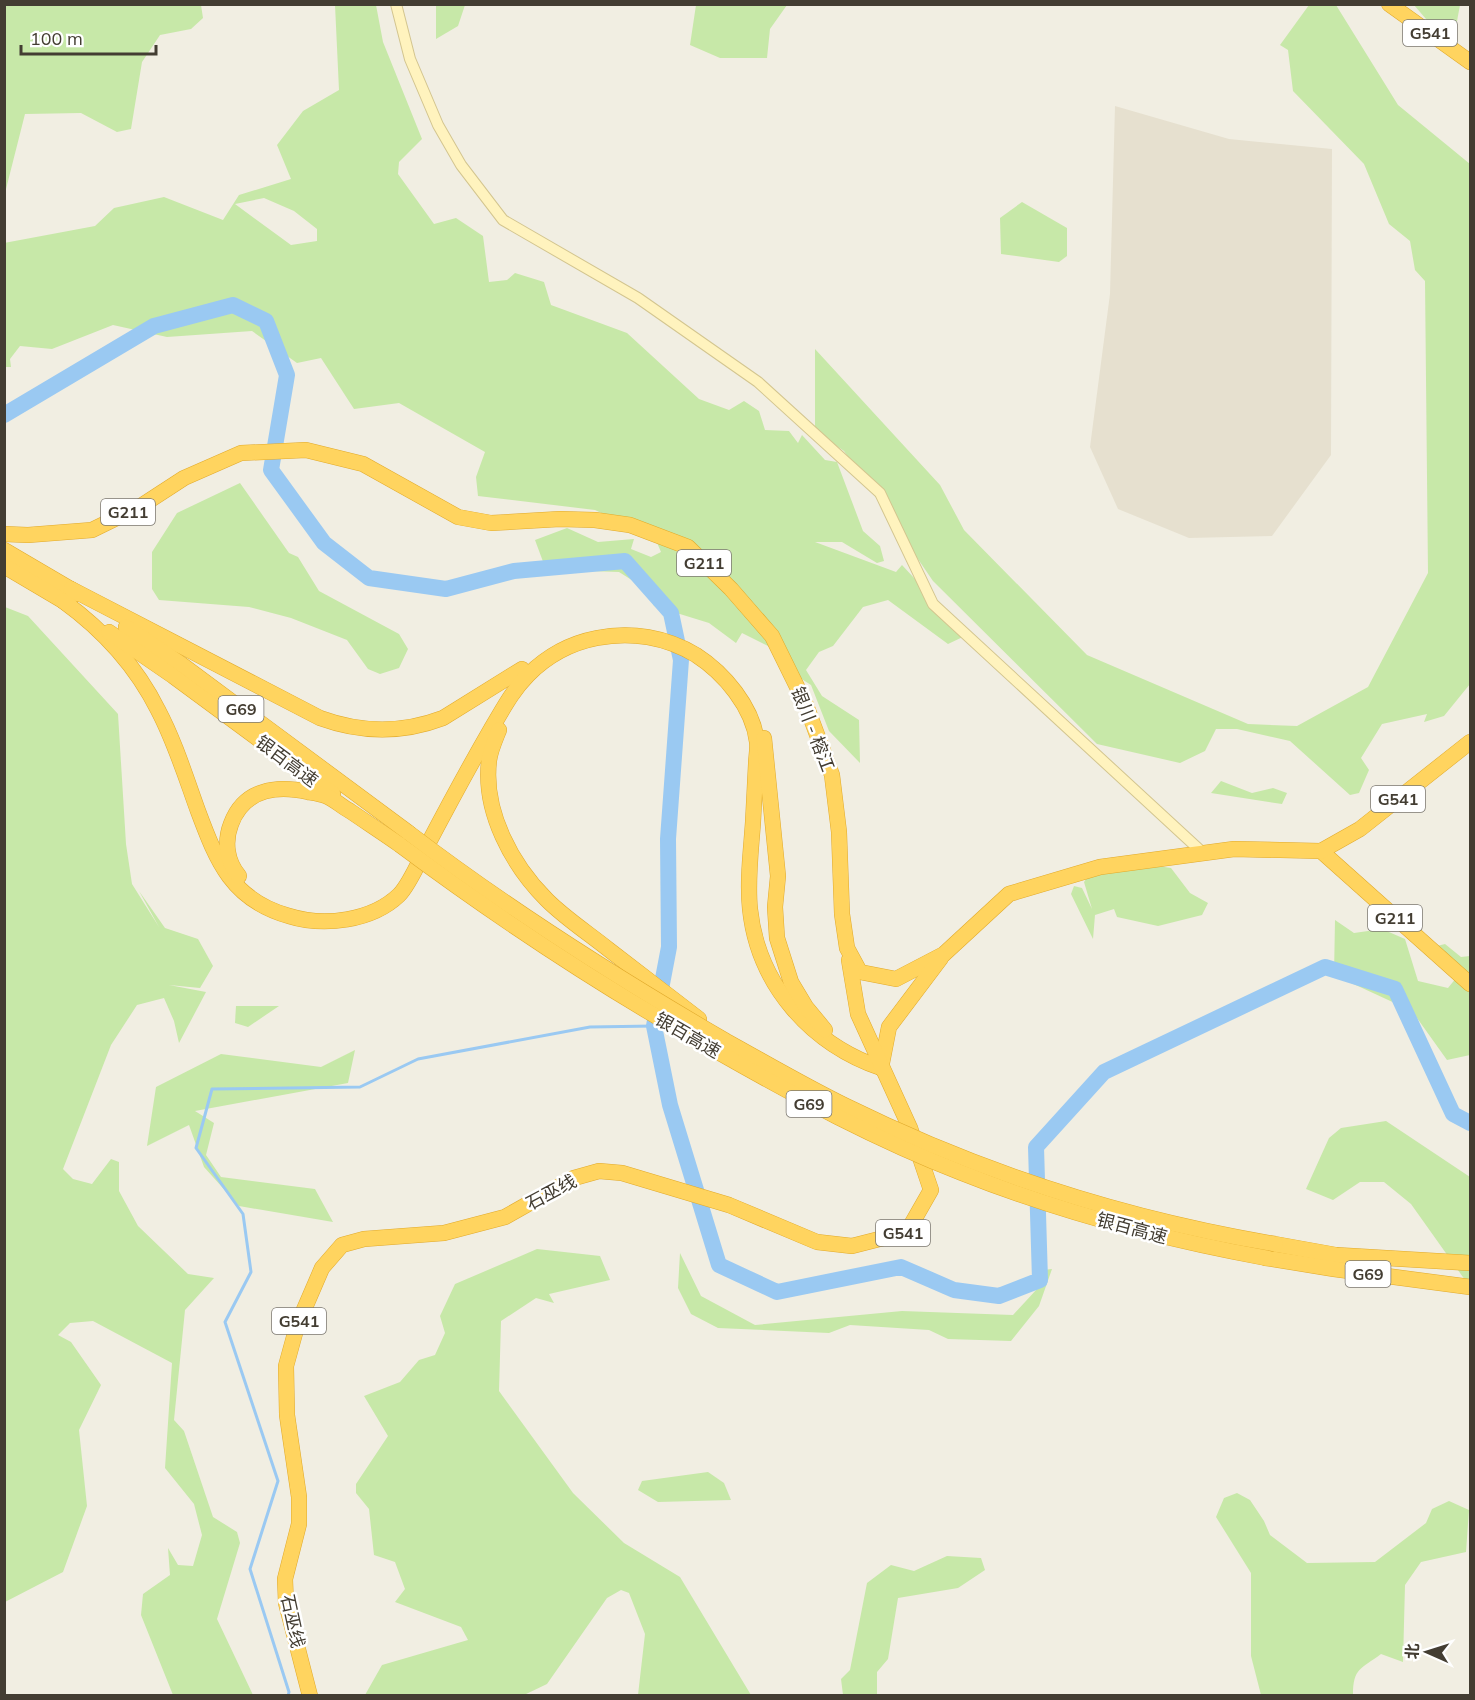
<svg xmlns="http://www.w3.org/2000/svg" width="1475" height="1700" font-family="Mulish,'Noto Sans SC',sans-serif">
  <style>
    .residential { fill: #e6e0cf }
    .green { fill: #c7e8a8; fill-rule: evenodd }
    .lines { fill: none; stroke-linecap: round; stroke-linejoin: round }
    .stream { stroke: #9ac9f2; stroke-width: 3 }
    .river { stroke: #9ac9f2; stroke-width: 16 }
    .secondary-casing { stroke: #d3c58f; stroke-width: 12 }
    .highway-casing { stroke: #e1aa2c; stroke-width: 16 }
    .secondary { stroke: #fff3be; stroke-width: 10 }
    .highway { stroke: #ffd45f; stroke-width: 15 }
    .highway-bridge-casing { stroke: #e1aa2c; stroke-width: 16; stroke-linecap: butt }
    .highway-bridge { stroke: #ffd45f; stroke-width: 15 }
    .labels { text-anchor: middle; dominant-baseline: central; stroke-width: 5; stroke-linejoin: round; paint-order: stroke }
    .shield { fill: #fff; stroke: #7b7770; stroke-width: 1.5 }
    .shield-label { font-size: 16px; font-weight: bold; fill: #433d32 }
    .street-label { font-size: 18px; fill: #433d32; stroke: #fff }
  </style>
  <rect width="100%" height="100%" fill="#f1eee2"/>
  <polygon class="residential" points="1115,106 1229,139 1332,149 1331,455 1272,536 1189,538 1118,509 1090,447 1110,294"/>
  <g class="green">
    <polygon points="5,4 201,5 203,18 191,29 160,35 142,62 131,129 117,132 81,113 25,114 5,193"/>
    <path d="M335 5H376L383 42 422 139 399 162 398 174 434 224 456 218 483 236 489 282 507 280 515 273 544 282 551 305 627 333 699 399 729 410 744 401 759 411 765 430 789 431 798 443 802 435 825 460 837 462 863 531 880 546 884 561 877 563 842 542H815L896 572 902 565 967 635 948 644 888 600 863 607 833 646 819 652 806 670 822 696 859 720 860 763 829 731 811 685 797 676 788 656 742 633 736 643 709 623 654 606 646 589 619 572 561 570 550 563 545 567 535 540 567 528 598 542 634 539 631 549 651 557 661 552 655 538 595 510 478 496 476 477 485 452 399 403 354 409 321 358 297 363 252 331 167 337 113 325 52 349 20 346 10 359 11 367H5L4 243 95 226 114 208 164 197 223 220 239 195 291 179 277 145 303 111 339 90ZM264 198 294 211 317 229V241L291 245 235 204Z"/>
    <polygon points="436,5 465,5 458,26 436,39"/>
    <polygon points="696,5 696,4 787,5 770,29 767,58 720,58 690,45"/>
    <polygon points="1309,5 1336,5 1398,105 1470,164 1470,684 1444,716 1424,722 1427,714 1382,724 1361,758 1369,770 1359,793 1350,795 1290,741 1237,729 1216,729 1205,751 1180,763 1097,744 933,581 844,451 815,431 815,349 940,485 964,530 1087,655 1248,724 1297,726 1368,687 1428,573 1425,281 1415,270 1410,241 1389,224 1364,164 1293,91 1288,50 1280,45"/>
    <polygon points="1414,5 1460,5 1455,32 1444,40"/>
    <polygon points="1022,202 1067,228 1067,256 1059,262 1001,254 1000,218"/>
    <polygon points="240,483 289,553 298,557 319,591 399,634 408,649 399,668 380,674 368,669 347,640 291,618 249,607 159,600 152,589 152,552 177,513"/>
    <polygon points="5,607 28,616 118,714 126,844 132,884 159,927 139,891 165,928 198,939 213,966 200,988 169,985 206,992 179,1043 174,1021 164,998 137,1005 111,1045 63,1169 73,1179 92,1184 111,1159 119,1162 119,1191 138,1226 188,1274 214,1278 185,1310 174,1420 184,1431 213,1517 237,1532 240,1543 217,1619 253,1695 173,1695 141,1615 143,1594 170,1575 168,1548 178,1565 193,1566 202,1535 194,1504 165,1468 172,1363 93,1321 70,1323 58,1335 71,1342 101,1385 79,1430 87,1506 63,1572 5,1602"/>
    <polygon points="1221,781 1252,793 1273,788 1287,793 1282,804 1211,793"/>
    <polygon points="1158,866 1171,868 1190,893 1208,903 1202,915 1158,926 1117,917 1114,909 1095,915 1093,939 1071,894 1074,886 1082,888 1092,909 1084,882 1089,875"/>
    <polygon points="1335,920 1354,933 1382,929 1405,939 1418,981 1448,988 1461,972 1437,946 1445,944 1461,957 1470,956 1470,1055 1447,1060 1412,1011 1334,975"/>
    <polygon points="236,1006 279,1006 248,1027 235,1023"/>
    <polygon points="355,1050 348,1083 195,1111 214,1123 206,1155 221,1177 315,1189 333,1222 239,1206 204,1167 189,1125 147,1146 156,1087 221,1054 321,1067"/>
    <polygon points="1386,1121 1470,1177 1470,1287 1411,1204 1384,1182 1360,1182 1333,1200 1306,1189 1329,1138 1341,1128"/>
    <polygon points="537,1249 600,1256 610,1280 549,1294 554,1303 536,1298 501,1321 499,1391 573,1493 624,1543 680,1577 751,1695 638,1695 645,1634 629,1593 621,1590 607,1598 547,1684 524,1695 365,1695 382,1665 468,1640 461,1627 395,1602 405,1589 395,1562 374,1555 369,1509 356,1493 356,1484 388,1436 364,1396 400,1382 419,1360 435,1355 445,1333 440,1316 455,1284"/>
    <polygon points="680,1253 701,1296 755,1325 902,1311 1013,1315 1037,1289 1043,1270 1052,1269 1039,1306 1011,1341 948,1339 929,1330 850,1325 829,1333 718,1328 691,1314 678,1288"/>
    <polygon points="708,1472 724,1483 731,1500 658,1502 638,1490 642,1481"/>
    <path d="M1237 1493 1250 1500 1264 1521 1270 1535 1307 1563 1375 1562 1426 1523 1432 1509 1449 1501 1469 1510 1466 1552 1421 1562 1405 1585 1403 1662 1381 1654C1361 1669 1353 1668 1353 1695H1261L1251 1656V1573L1216 1517 1224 1498Z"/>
    <polygon points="947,1556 981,1558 985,1570 958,1588 898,1598 888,1659 877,1672 877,1695 843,1695 841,1679 850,1670 867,1583 891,1565 914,1571"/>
  </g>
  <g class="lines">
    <polyline class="stream" points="288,1696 289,1692 250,1569 278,1481 225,1322 251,1272 243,1214 196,1148 212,1089 360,1087 418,1059 590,1027 654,1026"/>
    <polyline class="river" points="4,415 154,326 233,305 266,321 287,375 271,470 324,543 369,578 446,589 514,571 625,561 671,613 681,660 668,839 669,947 654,1026 670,1105 719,1265 777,1292 901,1267 954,1290 999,1296 1040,1280 1036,1147 1104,1072 1325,967 1395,989 1453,1114 1470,1123"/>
    <defs>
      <polyline id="secondary" points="396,4 410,59 438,125 461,165 503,220 638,298 758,382 880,493 933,604 1203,853"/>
      <g id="highway">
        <polyline points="1389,4 1470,62"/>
        <polyline points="4,534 28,535 92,530 141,506 184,478 241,453 306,450 363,464 458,517 491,523 560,519 595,520 630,525 688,547 731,589 772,636 806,705 832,775 839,832 842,914 847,948 860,972 896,979 944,954 1009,894 1100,867 1234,849 1321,851 1470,984"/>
        <polyline points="4,550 79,594"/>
        <polyline points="4,566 70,605"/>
        <path d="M71 589 320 718C361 733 401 734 443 718L522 669"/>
        <path d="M63 601C103 630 136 666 158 710 175 742 186 778 198 811 217 862 232 900 289 916 324 927 372 921 399 895 410 884 420 859 428 844 448 806 469 767 491 729 502 711 512 691 528 675 547 656 571 643 597 638 631 631 666 637 696 655 724 673 753 707 757 742 758 749 756 757 756 764 755 783 754 803 753 822 751 851 747 881 750 909 758 985 811 1044 881 1068"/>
        <polyline points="126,627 181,664 409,833"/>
        <polyline points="109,632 173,676 333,794"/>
        <path d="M499 730C495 740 490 751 489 761 483 812 512 865 547 900 565 918 588 933 608 949 638 972 669 996 699 1019"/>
        <polyline points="764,738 778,876 775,907 777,938 791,982 806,1007 825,1030"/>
        <polyline points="1321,851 1360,829 1470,742"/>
        <path d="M239 876C227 862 224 842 231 824 244 789 276 785 308 792 314 793 321 794 326 796 334 799 342 807 350 811 366 822 383 833 400 845"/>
        <polyline points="881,1068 889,1027 941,958"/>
        <polyline points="1275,1244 1336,1255 1470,1263"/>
        <polyline points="1266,1258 1334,1269 1470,1287"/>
        <polyline points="310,1696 286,1603 285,1579 299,1524 299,1497 287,1415 286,1366 297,1326 322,1268 342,1245 364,1239 444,1233 505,1217 574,1178 599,1171 622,1173 729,1205 817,1242 852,1246 907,1232 931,1190 910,1128 858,1014 849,960"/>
      </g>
    </defs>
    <use href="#secondary" class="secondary-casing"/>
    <use href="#highway" class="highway-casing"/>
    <use href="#secondary" class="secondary"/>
    <use href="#highway" class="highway"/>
    <defs>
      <g id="highway-bridge">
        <path d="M409 833C510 910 616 977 726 1041 766 1063 805 1086 846 1106 982 1173 1126 1219 1275 1244"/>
        <path d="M400 845C502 921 607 990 718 1052 797 1097 877 1140 962 1173 1060 1212 1162 1239 1266 1258"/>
      </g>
    </defs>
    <use href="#highway-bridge" class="highway-bridge-casing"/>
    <use href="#highway-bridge" class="highway-bridge"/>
  </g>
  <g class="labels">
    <g class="shield">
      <rect x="1403" y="20" width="54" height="26" rx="4.5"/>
      <rect x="101" y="499" width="54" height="26" rx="4.5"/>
      <rect x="677" y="550" width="54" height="26" rx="4.5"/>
      <rect x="218.5" y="696" width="45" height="26" rx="4.5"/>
      <rect x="1371" y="786" width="54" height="26" rx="4.5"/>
      <rect x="1368" y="905" width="54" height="26" rx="4.5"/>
      <rect x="786.5" y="1091" width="45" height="26" rx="4.5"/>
      <rect x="876" y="1220" width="54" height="26" rx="4.5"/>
      <rect x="1345.5" y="1261" width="45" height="26" rx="4.5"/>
      <rect x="272" y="1308" width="54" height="26" rx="4.5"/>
    </g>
    <g class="shield-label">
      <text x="1430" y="33">G541</text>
      <text x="128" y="512">G211</text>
      <text x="704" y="563">G211</text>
      <text x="241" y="709">G69</text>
      <text x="1398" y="799">G541</text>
      <text x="1395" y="918">G211</text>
      <text x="809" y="1104">G69</text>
      <text x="903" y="1233">G541</text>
      <text x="1368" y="1274">G69</text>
      <text x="299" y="1321">G541</text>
    </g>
    <g class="street-label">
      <text transform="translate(813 729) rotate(69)">银川 - 榕江</text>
      <text transform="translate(287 761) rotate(37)">银百高速</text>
      <text transform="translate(688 1035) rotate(30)">银百高速</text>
      <text transform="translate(551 1192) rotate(-28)">石巫线</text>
      <text transform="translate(1132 1228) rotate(15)">银百高速</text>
      <text transform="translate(293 1621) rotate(78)">石巫线</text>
    </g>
  </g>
  <rect width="1475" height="1700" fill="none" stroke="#433d32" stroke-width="12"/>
  <g transform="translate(1427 1652) rotate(273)" stroke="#ffffff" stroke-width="4.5" paint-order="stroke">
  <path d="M0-4.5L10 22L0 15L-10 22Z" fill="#433d32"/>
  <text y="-9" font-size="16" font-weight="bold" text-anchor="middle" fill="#433d32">北</text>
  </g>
  <path d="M21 45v9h135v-9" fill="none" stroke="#433d32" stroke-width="3"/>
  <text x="30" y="45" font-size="18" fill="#433d32" stroke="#ffffff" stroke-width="4.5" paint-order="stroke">100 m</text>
</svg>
